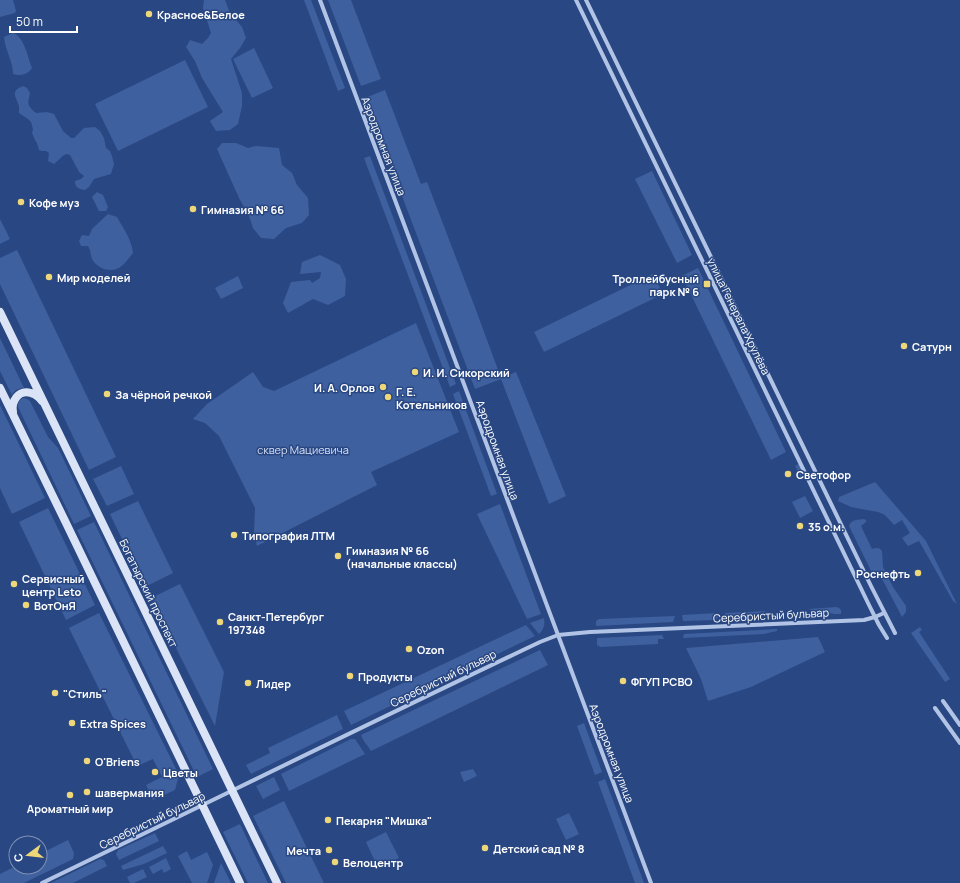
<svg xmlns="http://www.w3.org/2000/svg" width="960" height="883" font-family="Manrope,sans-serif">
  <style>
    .green { fill: #3e609f }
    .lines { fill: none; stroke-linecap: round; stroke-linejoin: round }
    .street { stroke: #b2c4e6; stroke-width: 4 }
    .secondary { stroke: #dbe4f6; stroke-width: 8 }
    .poi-dot { fill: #edd779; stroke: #294782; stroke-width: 1.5 }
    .labels { text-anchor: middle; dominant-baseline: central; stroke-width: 3; stroke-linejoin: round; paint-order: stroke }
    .poi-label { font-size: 11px; font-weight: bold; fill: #fff; stroke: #294782; text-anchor: start }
    .street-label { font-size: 11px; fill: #fff; stroke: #294782 }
    .park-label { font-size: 11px; fill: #d5e0f5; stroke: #294782 }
  </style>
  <rect width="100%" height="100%" fill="#294782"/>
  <g class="green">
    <polygon points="0,0 13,0 16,11 15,13 0,17"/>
    <polygon points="204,0 225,0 230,13 242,27 246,38 240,48 231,59 242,93 242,106 238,124 230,130 216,131 210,121 223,112 202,78 195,61 186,47 190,40 202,44 208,38 211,33 203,8"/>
    <polygon points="304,0 311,0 345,88 338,91"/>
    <polygon points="328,0 351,0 381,79 361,86"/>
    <path d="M13 33C24 36 28 58 32 68 28 75 20 76 13 74 13 61 5 50 4 37Z"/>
    <polygon points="254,48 273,88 252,98 233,59"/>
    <polygon points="185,60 208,107 118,151 95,104"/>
    <path d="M23 86 27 88 30 93C27 105 28 106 36 113L47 112 54 114 63 131 71 138H74L84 128 95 127 100 131 104 138 106 148 110 151 112 156 114 164 111 174 94 179 89 187 85 190C79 189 75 188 75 181L81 179 84 176 79 172 70 155 67 154 64 155 54 164 48 161 49 153 46 151H42L39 150 37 143 35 140 32 133 33 129 31 122 28 119 19 113V106L15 96V92L17 89Z"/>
    <polygon points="385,90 421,184 427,182 476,310 501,378 516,372 566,496 549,504 501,379 475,389 365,98"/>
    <polygon points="222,143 236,143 248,148 256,146 279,148 282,165 292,173 297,185 308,198 309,215 302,223 286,228 274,239 261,238 253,228 249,216 239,198 217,149"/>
    <polygon points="370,156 456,384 450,387 364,158"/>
    <polygon points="652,171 692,255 677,263 635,179"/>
    <polygon points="97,192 103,195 108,207 106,211 99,211 92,197"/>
    <path d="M108 214 117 217C123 228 132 240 133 253 124 264 119 273 104 269 99 267 94 263 92 259 90 254 91 250 88 246H81L79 241 82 235 89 236 92 229Z"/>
    <polygon points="0,219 10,239 0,244"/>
    <polygon points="17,250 116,457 89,470 0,284 0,258"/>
    <polygon points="320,255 340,265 346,279 345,296 328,305 313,299 288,313 283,303 291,282 310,280 312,283 320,278 321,272 300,274 302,262"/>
    <polygon points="698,268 786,452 771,460 682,276"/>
    <polygon points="653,274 663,294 544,352 534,332"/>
    <polygon points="238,276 243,288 221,299 215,288"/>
    <polygon points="416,323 459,432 371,472 377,485 257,546 254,532 255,508 219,436 205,423 193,419 207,404 253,372 263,387 274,391"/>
    <path d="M0 338 24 388C19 388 14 390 12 395L0 371Z"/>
    <polygon points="459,391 497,494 491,496 453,394"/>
    <path d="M24 398 27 399 30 401 48 437 58 448 91 516 74 524 18 407C18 402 19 399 24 398Z"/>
    <polygon points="0,405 45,498 12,514 0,488"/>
    <polygon points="800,463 807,477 802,479 795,466"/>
    <polygon points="121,466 134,494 107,506 93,479"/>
    <polygon points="875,482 926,541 957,604 953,601 919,541 908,546 902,538 910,533 902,520 894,525 885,515 878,512 851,507 838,501 839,497"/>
    <polygon points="805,496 813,511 800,518 792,502"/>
    <polygon points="138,501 173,573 145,587 110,514"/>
    <polygon points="500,504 541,614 527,619 477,514"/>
    <polygon points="48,508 95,605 66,620 19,522"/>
    <path d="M864 519 866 520V522L861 526 872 549C876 548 879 547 882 551L883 567 893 587 906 606V612L902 617 879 573 873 575 849 526C851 519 858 520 864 519Z"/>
    <polygon points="94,522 213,769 197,777 77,530"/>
    <polygon points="180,584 224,672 215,726 151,598"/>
    <polygon points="837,607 839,608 841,610 841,614 834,614 808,609"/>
    <polygon points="767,611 742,618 727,619 726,617 725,613"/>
    <polygon points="99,613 179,775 175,790 153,800 146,785 162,777 153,759 137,766 69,628"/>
    <polygon points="717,613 718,617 716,620 683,621 682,615"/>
    <polygon points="675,616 673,622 596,626 596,621 599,619"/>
    <path d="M544 618C545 625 544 629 539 634L530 623Z"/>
    <polygon points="526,625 535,636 351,725 344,711"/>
    <polygon points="920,627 922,630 919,632 950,679 945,682 911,633"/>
    <polygon points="777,629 777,631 764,634 683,638 684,634"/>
    <polygon points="662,635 664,639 658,639 658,644 600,647 597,645 597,638"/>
    <polygon points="818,637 825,652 751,687 708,701 701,679 686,648"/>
    <path d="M540 650 548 665 371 751C368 746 363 741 361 735L363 734Z"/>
    <polygon points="337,715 343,729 251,774 246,765 270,753 268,748"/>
    <polygon points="584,723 602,772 595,775 577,726"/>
    <polygon points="351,739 355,739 365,754 289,791 281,774"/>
    <polygon points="473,769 477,776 464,782 460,772"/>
    <polygon points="274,777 280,790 263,799 256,786"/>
    <polygon points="605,779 644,883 635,883 598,782"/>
    <polygon points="284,801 324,883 286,883 253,816"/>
    <polygon points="569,813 579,834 566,840 556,819"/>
    <polygon points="240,824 268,883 248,883 223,832"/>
    <polygon points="386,832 399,858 378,868 366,842"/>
    <polygon points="155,833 159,841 119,860 116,854 118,850"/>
    <polygon points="68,840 74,853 73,859 69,861 24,883 0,883 0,874 16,866 16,867 40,867 40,854"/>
    <polygon points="163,846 167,853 144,864 123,870 121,866"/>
    <polygon points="187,851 191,860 207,852 213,865 207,883 192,883 178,856"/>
    <polygon points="166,858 171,869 164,873 162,869 153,874 149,867"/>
    <polygon points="100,859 104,860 107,866 73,883 51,883"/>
    <polygon points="221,863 231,883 214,883"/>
    <polygon points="143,869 147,877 134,883 130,883 127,877"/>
  </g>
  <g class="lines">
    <g class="street">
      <polyline points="320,0 651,883"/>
      <polyline points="576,0 869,605 879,625 887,638"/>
      <polyline points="586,0 871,586 895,633"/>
      <polyline points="943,701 960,725"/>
      <polyline points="935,708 960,743"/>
      <path d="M42 883C208 803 373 721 540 642L558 635 590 632 864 620 875 617 884 613"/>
    </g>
    <g class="secondary">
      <polyline points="0,312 277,883"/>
      <polyline points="0,388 67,525 240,883"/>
      <path d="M13 412C11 402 18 389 31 393 35 394 39 397 42 401"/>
    </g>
  </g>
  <g class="poi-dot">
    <circle cx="149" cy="14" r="4"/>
    <circle cx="21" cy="202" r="4"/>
    <circle cx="193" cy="209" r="4"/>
    <circle cx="49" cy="277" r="4"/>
    <rect x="703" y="280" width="8" height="8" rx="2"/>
    <circle cx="904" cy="346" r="4"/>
    <circle cx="415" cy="372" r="4"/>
    <circle cx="383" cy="387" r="4"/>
    <circle cx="107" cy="394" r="4"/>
    <circle cx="388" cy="397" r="4"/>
    <circle cx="788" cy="474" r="4"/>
    <circle cx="800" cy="526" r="4"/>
    <circle cx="234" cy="535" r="4"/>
    <circle cx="338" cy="556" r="4"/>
    <circle cx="918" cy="573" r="4"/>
    <circle cx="14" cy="584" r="4"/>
    <circle cx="26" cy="605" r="4"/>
    <circle cx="220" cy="622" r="4"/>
    <circle cx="409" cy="649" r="4"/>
    <circle cx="350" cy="676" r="4"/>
    <circle cx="623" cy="681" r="4"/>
    <circle cx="248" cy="683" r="4"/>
    <circle cx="55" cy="693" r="4"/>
    <circle cx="72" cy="723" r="4"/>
    <circle cx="87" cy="761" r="4"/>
    <circle cx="155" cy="772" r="4"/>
    <circle cx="87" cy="792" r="4"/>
    <circle cx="70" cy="795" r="4"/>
    <circle cx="328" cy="820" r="4"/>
    <circle cx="485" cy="848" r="4"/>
    <circle cx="329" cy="850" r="4"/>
    <circle cx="335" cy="862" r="4"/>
  </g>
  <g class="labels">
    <g class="poi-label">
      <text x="157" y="14">Красное&amp;Белое</text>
      <text x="29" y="202">Кофе муз</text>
      <text x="201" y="209">Гимназия № 66</text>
      <text x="57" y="277">Мир моделей</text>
      <text x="699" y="278" text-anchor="end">Троллейбусный<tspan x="699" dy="13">парк № 6</tspan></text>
      <text x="912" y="346">Сатурн</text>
      <text x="423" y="372">И. И. Сикорский</text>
      <text x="375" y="387" text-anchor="end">И. А. Орлов</text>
      <text x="396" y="391">Г. Е.<tspan x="396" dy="13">Котельников</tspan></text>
      <text x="115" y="394">За чёрной речкой</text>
      <text x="796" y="474">Светофор</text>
      <text x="808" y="526">35 о.м.</text>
      <text x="242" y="535">Типография ЛТМ</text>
      <text x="346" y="550">Гимназия № 66<tspan x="346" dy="13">(начальные классы)</tspan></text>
      <text x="910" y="573" text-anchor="end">Роснефть</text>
      <text x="22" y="578">Сервисный<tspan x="22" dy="13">центр Leto</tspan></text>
      <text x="34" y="605">ВотОнЯ</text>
      <text x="228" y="616">Санкт-Петербург<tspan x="228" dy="13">197348</tspan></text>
      <text x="417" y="649">Ozon</text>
      <text x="358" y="676">Продукты</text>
      <text x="631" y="681">ФГУП РСВО</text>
      <text x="256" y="683">Лидер</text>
      <text x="63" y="693">"Стиль"</text>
      <text x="80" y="723">Extra Spices</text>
      <text x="95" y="761">O'Briens</text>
      <text x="163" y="772">Цветы</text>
      <text x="95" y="792">шавермания</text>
      <text x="70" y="808" text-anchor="middle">Ароматный мир</text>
      <text x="336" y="820">Пекарня "Мишка"</text>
      <text x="493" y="848">Детский сад № 8</text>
      <text x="321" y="850" text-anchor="end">Мечта</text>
      <text x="343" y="862">Велоцентр</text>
    </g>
    <g class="street-label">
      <text transform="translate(384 146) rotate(69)">Аэродромная улица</text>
      <text transform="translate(739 316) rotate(64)">улица Генерала Хрулёва</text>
      <text transform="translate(498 450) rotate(70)">Аэродромная улица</text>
      <text transform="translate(149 593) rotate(64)">Богатырский проспект</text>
      <text transform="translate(771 615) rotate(-3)">Серебристый бульвар</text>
      <text transform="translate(443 678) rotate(-26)">Серебристый бульвар</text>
      <text transform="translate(612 753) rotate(69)">Аэродромная улица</text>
      <text transform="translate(152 820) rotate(-26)">Серебристый бульвар</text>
    </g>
    <g class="park-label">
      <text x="303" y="449">сквер Мациевича</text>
    </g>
  </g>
  <g transform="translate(28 855) rotate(255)"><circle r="19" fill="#294782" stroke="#7f91b4"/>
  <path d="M0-3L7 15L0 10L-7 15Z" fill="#edd779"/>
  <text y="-6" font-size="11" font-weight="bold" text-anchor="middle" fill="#ffffff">С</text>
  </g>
  <path d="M10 26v6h67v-6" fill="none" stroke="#ffffff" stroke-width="2"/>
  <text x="16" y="26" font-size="12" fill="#ffffff" stroke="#294782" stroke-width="3" paint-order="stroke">50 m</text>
</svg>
